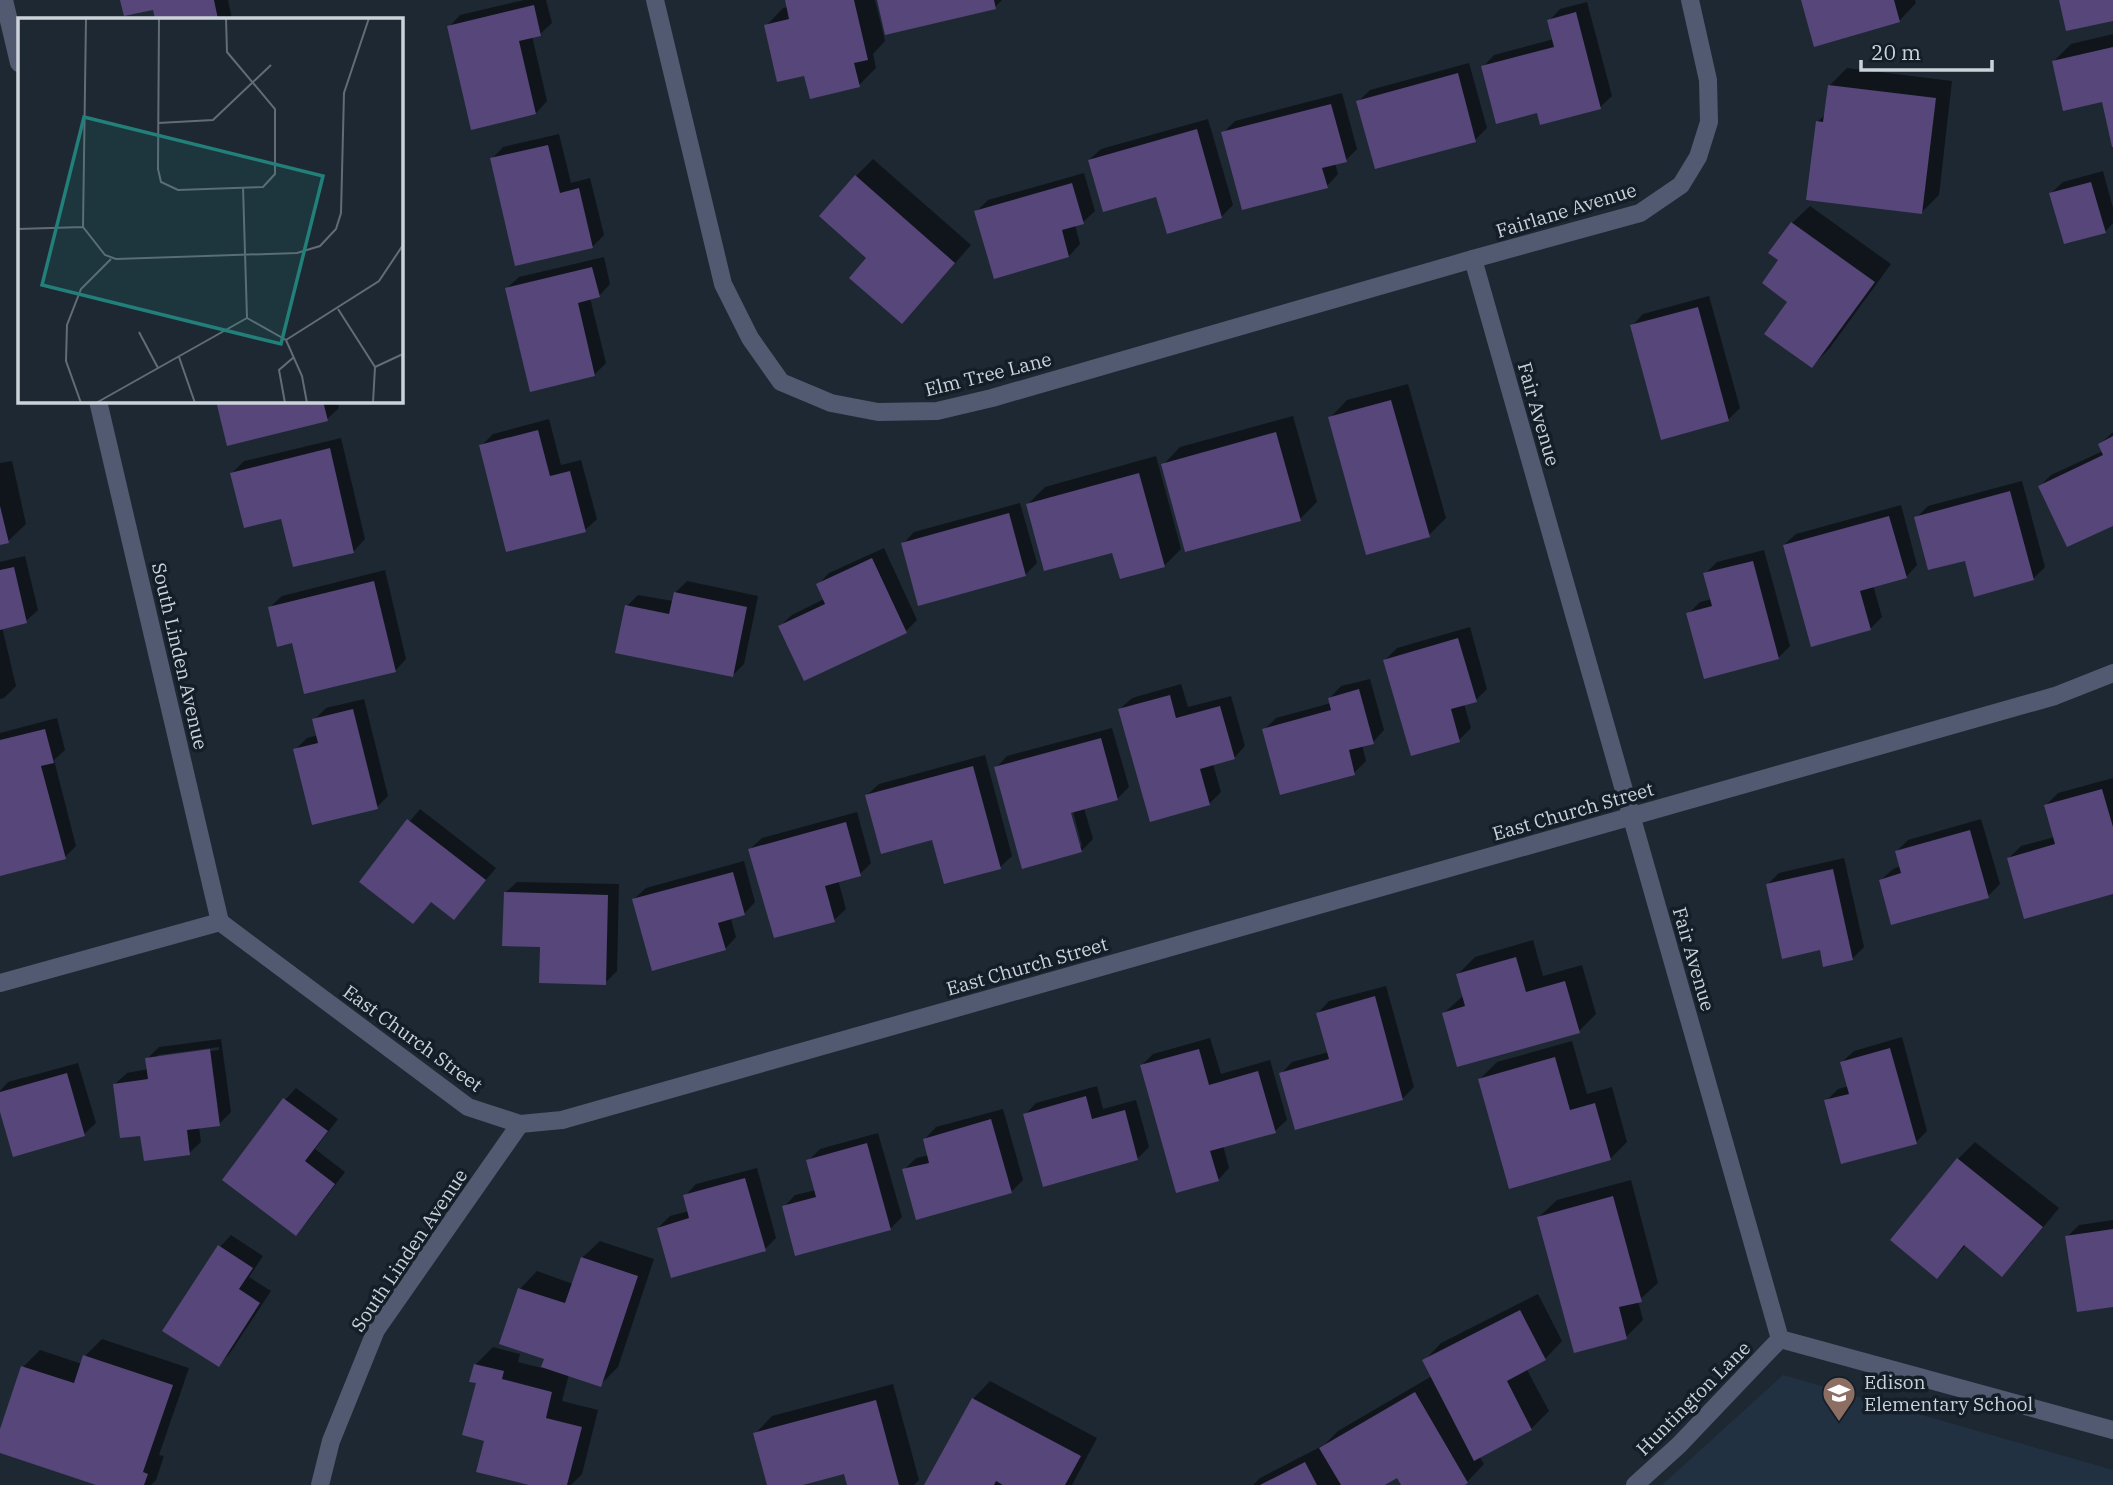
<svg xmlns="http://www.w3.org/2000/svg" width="2113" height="1485" font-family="'IBM Plex Serif',serif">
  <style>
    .built { fill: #223141 }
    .shadow { fill: #0007; fill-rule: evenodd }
    .building { fill: #564679 }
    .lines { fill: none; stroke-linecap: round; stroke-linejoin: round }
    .street { stroke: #515a70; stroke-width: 18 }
    .labels { text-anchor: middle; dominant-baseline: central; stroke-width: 7; stroke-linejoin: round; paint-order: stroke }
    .street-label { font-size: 19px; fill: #ccd2da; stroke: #141e28 }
    .poi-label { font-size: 19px; fill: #ccd2da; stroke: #141e28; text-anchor: start }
    .inset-road { fill: none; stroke: #636c75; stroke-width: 2 }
    .view { fill: #227f79; fill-opacity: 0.15; stroke: #227f79; stroke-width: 3.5 }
    .inset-edge { fill: none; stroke: #ccd2da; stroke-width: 3.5 }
  </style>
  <rect width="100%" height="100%" fill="#1d2832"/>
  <polygon class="built" points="1783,1375 2113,1470 2113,1485 1662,1485"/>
  <g class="shadow">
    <polygon points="122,0 228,0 232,19 157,19 154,8"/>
    <polygon points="524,0 546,0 552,23 540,34 532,36 547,101 536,113 449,27 460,15"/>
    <polygon points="787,0 875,0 885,41 873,54 876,68 859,85 766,26 783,8 788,7"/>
    <polygon points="879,0 1002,0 995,7"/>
    <polygon points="1802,0 1915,0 1916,3 1899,21"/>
    <polygon points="1587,2 1612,96 1600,107 1538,111 1483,67 1494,55 1554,39 1549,21 1560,9"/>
    <polygon points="2113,34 2113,144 2103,100 2054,61 2071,44"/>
    <polygon points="1469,63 1487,128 1475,140 1358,102 1370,90"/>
    <polygon points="1847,68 1952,81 1939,195 1922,212 1817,122 1826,114 1829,86"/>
    <polygon points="1342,93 1357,149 1346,160 1335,163 1338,174 1327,186 1223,133 1235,121"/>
    <polygon points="1208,119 1233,205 1221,217 1157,195 1089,160 1101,149"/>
    <polygon points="559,134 571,183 590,178 604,235 592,247 492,159 503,147"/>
    <polygon points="873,159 971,245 919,304 869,258 856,176"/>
    <polygon points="2103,171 2113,208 2113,223 2105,232 2051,193 2063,182"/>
    <polygon points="1084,173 1095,211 1083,222 1075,225 1080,244 1069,256 976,212 988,200"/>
    <polygon points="1810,206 1891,264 1829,349 1812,366 1790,301 1781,260 1771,253 1792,223"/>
    <polygon points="604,257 610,284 599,296 590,298 606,363 594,375 507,288 519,277"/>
    <polygon points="1709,296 1740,408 1728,420 1632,326 1643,314"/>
    <polygon points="1408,384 1446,518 1429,535 1330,418 1347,400"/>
    <polygon points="218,401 337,401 339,408 327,419 229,444"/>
    <polygon points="1293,416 1317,502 1300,519 1163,465 1180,447"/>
    <polygon points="549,419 561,465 581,460 597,519 585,530 481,446 493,434"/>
    <polygon points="2113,432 2113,524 2040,486 2051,475 2103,451 2100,444"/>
    <polygon points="341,438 365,539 354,551 294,565 282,517 232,473 244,461"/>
    <polygon points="1156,456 1181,549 1164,566 1113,550 1028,504 1045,487"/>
    <polygon points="12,461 26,524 8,541 0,543 0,463"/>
    <polygon points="2022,481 2045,567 2033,579 1916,518 1928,506"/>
    <polygon points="1020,503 1037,563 1025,575 903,544 914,532"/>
    <polygon points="1901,505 1917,565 1906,577 1873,585 1882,617 1870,629 1784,545 1796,534"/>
    <polygon points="884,548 917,620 906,631 780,626 792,615 824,599 818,585 829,573"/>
    <polygon points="1764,550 1790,646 1778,658 1688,614 1700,602 1712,599 1705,574 1717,562"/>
    <polygon points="25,556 38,610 26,621 2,627 16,686 4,698 0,699 0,562"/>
    <polygon points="385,570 406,659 395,671 293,641 270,607 282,596"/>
    <polygon points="687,581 758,596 744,664 732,676 627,606 638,595 673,601 675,593"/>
    <polygon points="1470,627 1487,689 1476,700 1464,704 1471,728 1459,740 1385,660 1397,648"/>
    <polygon points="1370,679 1384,730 1373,742 1362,745 1366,761 1354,773 1264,730 1276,718 1331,703 1330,698 1341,686"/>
    <polygon points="1181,684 1188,707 1231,696 1245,746 1234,758 1213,764 1221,792 1209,804 1120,709 1132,698"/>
    <polygon points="364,699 388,796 377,807 295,750 307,738 318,735 314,720 326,708"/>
    <polygon points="57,718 65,750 54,760 76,846 65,857 0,874 0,733"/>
    <path d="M1112 728 1129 787 1117 799 1084 808 1093 839 1081 851 996 768 1007 756ZM1071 804 1082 846H1079L1067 805Z"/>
    <polygon points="985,755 1012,856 1000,867 934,838 867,795 879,784"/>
    <polygon points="2113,778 2113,892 2009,858 2021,846 2055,837 2046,805 2058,793"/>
    <polygon points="420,809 496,868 454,917 432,900 413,922 361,881"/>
    <polygon points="857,812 871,863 860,874 838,880 846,909 834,920 750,849 762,838"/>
    <polygon points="1981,819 2000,884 1988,896 1881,880 1893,869 1901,866 1897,851 1908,840"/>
    <polygon points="1844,858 1864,947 1852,959 1821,948 1768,884 1779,873"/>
    <polygon points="744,861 755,902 744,914 731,919 736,937 725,949 634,899 646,888"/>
    <polygon points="517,882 619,884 617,971 605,983 542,945 505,893"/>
    <polygon points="1533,940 1543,976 1582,965 1596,1014 1579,1031 1444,1013 1464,995 1458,974 1475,957"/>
    <polygon points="1386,986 1414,1087 1402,1099 1281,1074 1292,1062 1329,1052 1318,1013 1329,1001"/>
    <polygon points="1902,1037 1927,1131 1916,1142 1826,1101 1838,1089 1849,1086 1842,1062 1854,1051"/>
    <polygon points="1210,1038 1221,1074 1270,1060 1287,1120 1275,1131 1223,1145 1229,1168 1218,1180 1142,1065 1153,1054"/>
    <path d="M221 1039 231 1112 219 1124 199 1127 201 1142 189 1153 142 1134 115 1084 127 1073 148 1069 147 1059 159 1047ZM219 1047V1050L158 1058V1055Z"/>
    <polygon points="1572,1041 1587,1094 1612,1087 1627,1142 1610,1159 1480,1079 1497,1062"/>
    <polygon points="78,1063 96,1123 84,1134 0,1106 0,1091 8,1082"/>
    <polygon points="1097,1086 1103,1109 1136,1100 1149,1147 1137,1159 1025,1115 1036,1103"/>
    <polygon points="296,1088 338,1119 315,1149 345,1172 307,1222 296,1234 285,1100"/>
    <polygon points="1003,1109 1023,1180 1011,1192 904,1170 916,1158 929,1155 925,1139 936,1127"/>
    <polygon points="878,1133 902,1217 890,1229 784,1207 795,1195 816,1190 808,1161 820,1149"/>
    <polygon points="1975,1142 2059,1208 2019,1257 2002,1274 1966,1245 1937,1276 1958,1159"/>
    <polygon points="757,1168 776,1238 765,1249 658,1228 670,1216 689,1211 685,1196 696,1184"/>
    <polygon points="1631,1180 1658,1283 1638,1301 1643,1320 1626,1337 1539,1217 1557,1200"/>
    <polygon points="2113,1220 2113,1305 2067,1237 2079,1225"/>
    <polygon points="231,1235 263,1256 249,1277 271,1291 230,1353 219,1365 220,1247"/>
    <polygon points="600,1241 654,1259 618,1367 600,1385 569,1374 562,1401 598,1410 582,1474 571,1485 537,1485 486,1439 475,1365 493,1347 520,1354 518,1362 542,1368 546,1358 520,1289 537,1271 573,1284 582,1258"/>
    <polygon points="1538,1294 1562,1341 1545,1359 1526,1368 1549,1411 1531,1429 1479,1456 1484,1464 1467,1482 1461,1485 1403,1485 1398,1476 1382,1485 1253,1485 1260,1478 1324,1445 1338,1431 1432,1376 1424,1361 1441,1343"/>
    <polygon points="102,1339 189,1368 159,1455 164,1456 156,1480 151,1485 102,1485 0,1451 0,1435 23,1367 40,1350 82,1364 85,1356"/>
    <polygon points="990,1381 1097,1438 1072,1485 1006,1485 1002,1483 1001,1485 928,1485 973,1399"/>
    <polygon points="893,1384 919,1480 914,1485 849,1485 845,1472 797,1485 769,1485 755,1434 772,1416"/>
  </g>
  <g class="building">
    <polygon points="120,0 214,0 218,19 155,19 153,10 124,16"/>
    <polygon points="785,0 854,0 868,60 854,63 860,87 810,99 804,76 777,82 764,25 789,19"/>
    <polygon points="877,0 994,0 996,9 885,35"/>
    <polygon points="1801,0 1894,0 1900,22 1814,47"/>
    <polygon points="2059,0 2113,0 2113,21 2066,31"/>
    <polygon points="534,5 541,36 519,41 536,114 471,130 447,26"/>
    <polygon points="1576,12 1601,109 1540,125 1537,113 1496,124 1481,66 1554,47 1547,20"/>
    <polygon points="2113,47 2113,147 2112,147 2102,102 2063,111 2052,61"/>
    <polygon points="1458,73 1476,142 1375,169 1356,101"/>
    <polygon points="1828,85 1936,98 1922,214 1806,200 1816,121 1823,122"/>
    <polygon points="1331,104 1347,162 1322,168 1328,188 1242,210 1221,132"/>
    <polygon points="1197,129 1222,218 1167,234 1156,197 1103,212 1088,160"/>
    <polygon points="548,145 560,193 579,188 593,248 515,266 490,158"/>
    <polygon points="855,175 955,263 902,324 849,278 866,258 819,216"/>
    <polygon points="2091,182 2106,233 2064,244 2049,193"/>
    <polygon points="1072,183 1084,224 1062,230 1069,257 994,279 974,211"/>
    <polygon points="1791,222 1875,282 1812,368 1764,334 1787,302 1762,283 1778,260 1768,253"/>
    <polygon points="592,267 600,297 578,303 595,376 530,392 505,288"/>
    <polygon points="1698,307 1729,421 1661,440 1630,325"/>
    <polygon points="1391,400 1430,537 1366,555 1328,417"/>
    <polygon points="216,401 323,401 328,421 227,446"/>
    <polygon points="538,430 550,476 570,471 586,532 506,552 479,445"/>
    <polygon points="1276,432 1301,521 1185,552 1161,464"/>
    <polygon points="2113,436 2113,526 2067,547 2038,486 2103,455 2098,444"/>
    <polygon points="330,448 354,553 293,567 281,519 244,528 230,473"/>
    <polygon points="1139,473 1165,567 1120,579 1112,553 1044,571 1026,504"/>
    <polygon points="2010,491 2034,580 1974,597 1965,561 1928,570 1914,517"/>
    <polygon points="0,506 9,543 0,545"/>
    <polygon points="1009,513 1026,576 918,606 901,543"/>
    <polygon points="1889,516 1907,578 1860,591 1871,630 1811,647 1783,545"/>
    <polygon points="872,558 907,633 804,681 778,626 825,604 816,584"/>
    <polygon points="1753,561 1779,659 1704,679 1686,613 1712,606 1703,573"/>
    <polygon points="14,567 27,623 0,630 0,570"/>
    <polygon points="374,581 396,672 304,694 292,643 277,647 268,607"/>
    <polygon points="674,592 747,607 733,677 615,653 625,605 669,614"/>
    <polygon points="1458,638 1477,702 1451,709 1460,742 1411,756 1383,660"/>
    <polygon points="1359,689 1374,744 1349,750 1355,775 1280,795 1262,729 1331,710 1328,698"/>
    <polygon points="1170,695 1176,718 1220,706 1235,759 1200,769 1210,805 1150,822 1118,709"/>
    <polygon points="353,709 378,809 312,825 293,749 318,743 312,719"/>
    <polygon points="45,729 54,763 41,766 66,859 0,876 0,740"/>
    <polygon points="1101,738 1118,800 1071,813 1082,852 1022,869 994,767"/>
    <polygon points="973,766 1001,869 944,884 932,840 881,854 865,795"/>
    <polygon points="2102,789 2113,827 2113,894 2024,919 2007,858 2055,844 2044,805"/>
    <polygon points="407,819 486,880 454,920 431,902 413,924 359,882"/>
    <polygon points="846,822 861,876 825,886 835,922 774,938 748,849"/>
    <polygon points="1970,830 1989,898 1891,925 1879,880 1901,873 1895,851"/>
    <polygon points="1833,869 1853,960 1823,967 1820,950 1782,959 1766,884"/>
    <polygon points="733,872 745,915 718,923 726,950 652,971 632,899"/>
    <polygon points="504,892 608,895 606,985 539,983 540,947 502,946"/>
    <polygon points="1516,957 1526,992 1565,981 1580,1033 1457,1067 1442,1013 1465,1006 1456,974"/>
    <polygon points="1375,996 1403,1100 1295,1130 1279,1073 1329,1059 1316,1013"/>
    <polygon points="1890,1048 1917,1144 1841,1164 1824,1100 1849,1094 1840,1062"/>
    <polygon points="210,1049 220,1126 187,1130 190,1155 144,1161 140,1136 120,1138 113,1084 148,1079 145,1058"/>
    <polygon points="1199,1049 1209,1085 1258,1071 1276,1133 1210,1151 1219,1181 1176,1193 1140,1065"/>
    <polygon points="1555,1057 1570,1110 1595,1103 1611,1160 1509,1189 1478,1079"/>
    <polygon points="67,1073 85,1136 13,1157 0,1112 0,1092"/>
    <polygon points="1086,1096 1092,1119 1125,1110 1138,1160 1043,1187 1023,1114"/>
    <polygon points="283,1098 328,1131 305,1161 335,1184 296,1236 222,1180"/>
    <polygon points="991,1119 1012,1193 916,1220 902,1169 929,1163 923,1139"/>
    <polygon points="867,1143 891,1230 795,1256 782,1206 816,1197 806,1160"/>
    <polygon points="1957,1158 2043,1227 2002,1277 1964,1245 1937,1279 1890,1240"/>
    <polygon points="745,1178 766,1251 671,1278 657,1228 689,1218 683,1195"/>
    <polygon points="1613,1196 1642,1302 1619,1307 1627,1339 1574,1353 1537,1217"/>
    <polygon points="2113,1229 2113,1307 2077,1312 2065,1236"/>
    <polygon points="218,1245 253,1268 239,1289 260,1303 219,1367 162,1331"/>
    <polygon points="581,1257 638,1276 601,1387 541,1367 544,1359 499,1344 518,1288 565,1303"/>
    <polygon points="1520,1310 1546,1360 1507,1381 1532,1430 1474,1461 1422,1360"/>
    <polygon points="83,1355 173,1385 143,1472 148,1474 144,1485 96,1485 0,1453 0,1429 21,1366 74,1383"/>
    <polygon points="474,1364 504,1371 502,1379 552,1392 546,1418 582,1427 567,1485 529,1485 476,1472 484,1441 462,1435 476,1383 469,1382"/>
    <polygon points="1415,1392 1468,1483 1465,1485 1401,1485 1397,1478 1385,1485 1341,1485 1319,1448"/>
    <polygon points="972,1398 1081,1456 1065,1485 1003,1485 996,1481 994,1485 924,1485"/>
    <polygon points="876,1400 899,1485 847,1485 844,1474 803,1485 767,1485 753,1433"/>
    <polygon points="1305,1462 1317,1485 1260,1485"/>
  </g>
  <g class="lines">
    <g class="street">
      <polyline points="4,0 19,63"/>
      <polyline points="655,0 723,284 750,338 781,382 831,403 878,412 937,411 992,398 1473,259 1640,213 1681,185 1698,157 1709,122 1708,80 1690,0"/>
      <polyline points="1473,259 1780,1339"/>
      <polyline points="98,401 220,922"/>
      <polyline points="0,983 220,922 468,1107 520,1124 562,1120 2055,696 2113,673"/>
      <polyline points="1780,1339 2113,1430"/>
      <polyline points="320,1485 331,1441 376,1330 520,1124"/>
      <polyline points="1635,1485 1679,1445 1780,1339"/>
    </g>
  </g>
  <defs>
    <symbol id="school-pin" viewBox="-11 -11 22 30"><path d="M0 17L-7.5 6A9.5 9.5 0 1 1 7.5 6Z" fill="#8d6e63" stroke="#141e28"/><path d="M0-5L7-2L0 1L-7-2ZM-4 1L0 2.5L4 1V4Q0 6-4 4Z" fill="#fff"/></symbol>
  </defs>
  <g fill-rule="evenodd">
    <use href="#school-pin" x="1820" y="1374" width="38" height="52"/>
  </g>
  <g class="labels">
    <g class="street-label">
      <text transform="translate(1566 210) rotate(-17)">Fairlane Avenue</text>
      <text transform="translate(988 374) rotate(-14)">Elm Tree Lane</text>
      <text transform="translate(1539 414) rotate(74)">Fair Avenue</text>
      <text transform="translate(180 656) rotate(77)">South Linden Avenue</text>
      <text transform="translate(1573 811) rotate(-16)">East Church Street</text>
      <text transform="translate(1694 959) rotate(74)">Fair Avenue</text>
      <text transform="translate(1027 966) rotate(-16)">East Church Street</text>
      <text transform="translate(413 1038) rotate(36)">East Church Street</text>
      <text transform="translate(409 1250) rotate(-56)">South Linden Avenue</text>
      <text transform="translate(1693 1398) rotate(-45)">Huntington Lane</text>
    </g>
    <g class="poi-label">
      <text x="1864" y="1382">Edison<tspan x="1864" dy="22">Elementary School</tspan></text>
    </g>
  </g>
  <g transform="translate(18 18)">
    <rect width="385" height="385" fill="#1d2832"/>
    <path class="inset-road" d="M141 0 140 151 143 164 160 172 245 169 257 156V91L209 34 208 0M140 105 195 102 253 47M225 169 229 300M65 209 68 0M0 211 65 209 87 237 98 241 279 235 302 228 318 211 323 195 326 75 351 0M320 291 357 349 355 385M229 300 268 322 284 358 289 385M121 314 140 350M268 322 361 263 385 227M161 339 177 385M357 349 385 336M63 385 48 343 49 307 63 271 93 241M78 385 229 300M267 385 261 352 276 339"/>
    <path class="view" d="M66 99 305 158 263 326 24 267Z"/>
    <rect width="385" height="385" class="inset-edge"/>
  </g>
  <path d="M1861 60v10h131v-10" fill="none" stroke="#ccd2da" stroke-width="3.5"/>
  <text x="1871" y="60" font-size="21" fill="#ccd2da" stroke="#141e28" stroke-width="5" paint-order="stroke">20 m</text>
</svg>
